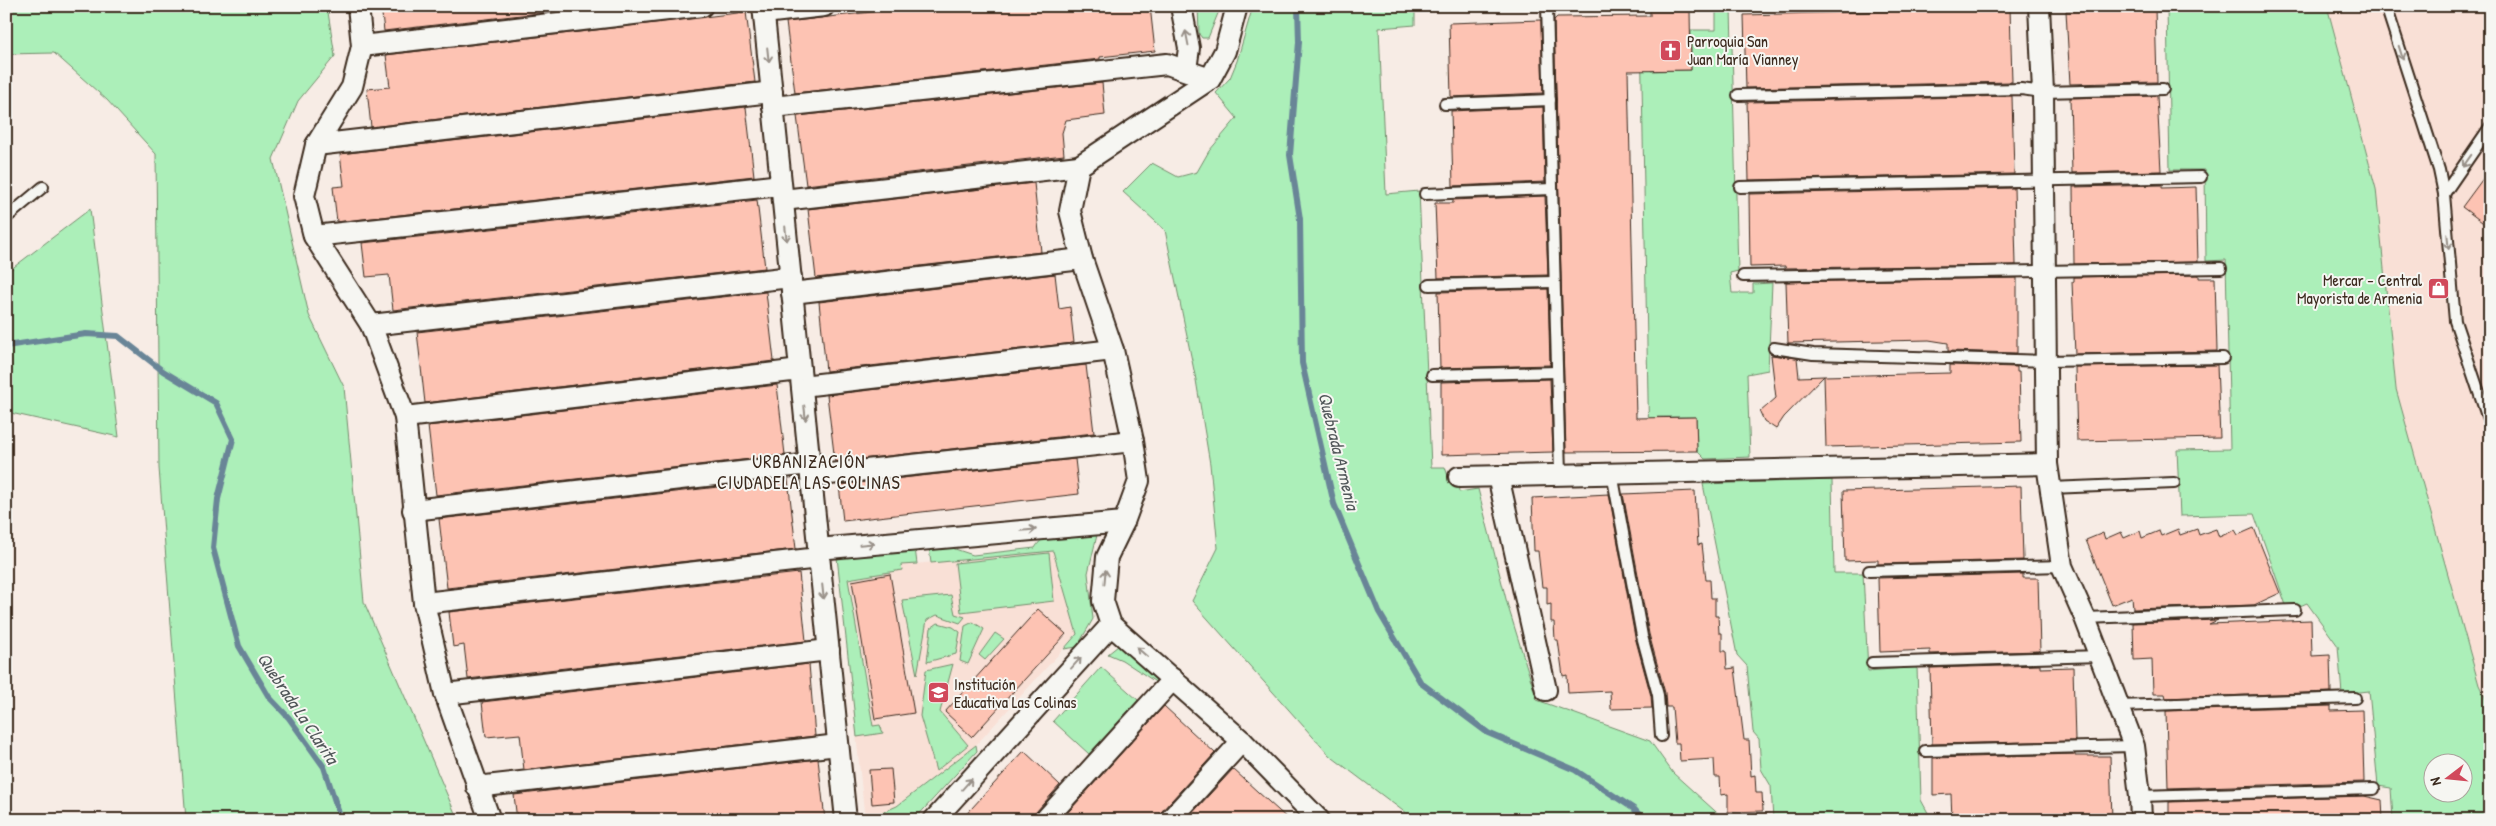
<svg xmlns="http://www.w3.org/2000/svg" width="2496" height="826" font-family="'Patrick Hand',sans-serif">
  <style>
    .built { fill: #f9e0d6 }
    .green { fill: #acefb9; stroke: #748c6c; fill-rule: evenodd }
    .lines { fill: none; stroke-linecap: round; stroke-linejoin: round }
    .stream { stroke: #698597; stroke-width: 6 }
    .building { fill: #fdc3b3; stroke: #3b2a1e }
    .lane-casing { stroke: #3b2a1e; stroke-width: 14 }
    .street-casing { stroke: #3b2a1e; stroke-width: 24 }
    .lane { stroke: #f6f6f2; stroke-width: 10 }
    .street { stroke: #f6f6f2; stroke-width: 20 }
    .oneway { stroke: #989088 }
    .labels { text-anchor: middle; dominant-baseline: central; stroke-width: 4; stroke-linejoin: round; paint-order: stroke }
    .poi-label { font-size: 16px; fill: #3b2a1e; stroke: #f6f6f2; text-anchor: start }
    .water-label { font-size: 18px; font-style: italic; fill: #52585a; stroke: #f6f6f2 }
    .neighbourhood-label { font-size: 18px; letter-spacing: 1px; fill: #3b2a1e; stroke: #f6f6f2 }
  </style>
  <rect width="100%" height="100%" fill="#f7ece5"/>
  <filter id="ink" filterUnits="userSpaceOnUse"><feTurbulence type="fractalNoise" baseFrequency=".02" numOctaves="2"/><feDisplacementMap in="SourceGraphic" scale="10" xChannelSelector="R" yChannelSelector="G"/><feConvolveMatrix kernelMatrix="1 2 1 2 8 2 1 2 1" color-interpolation-filters="sRGB"/></filter>
  <g filter="url(#ink)">
    <g class="built">
      <polygon points="2327,6 2490,6 2490,707 2479,685 2396,389 2376,189"/>
      <polygon points="1053,551 1077,634 976,745 897,806 865,820 839,571"/>
    </g>
    <g class="green">
      <polygon points="6,6 327,6 335,56 298,101 273,159 309,315 344,387 364,602 458,820 186,820 159,468 156,154 107,100 54,53 6,54"/>
      <polygon points="1198,6 1221,6 1208,38 1202,38 1199,34"/>
      <polygon points="1253,6 1415,6 1415,25 1379,28 1386,194 1419,191 1431,467 1445,467 1448,476 1458,482 1459,492 1478,489 1507,603 1537,700 1650,741 1673,773 1725,820 1415,820 1329,755 1192,601 1218,548 1210,464 1196,380 1165,230 1123,192 1152,163 1178,177 1197,172 1209,151 1237,118 1216,93 1230,78 1237,61"/>
      <path d="M2167 6H2327L2376 189 2396 389 2479 685 2490 707V820H2393L2391 788 2378 786 2369 691 2342 694 2338 646 2307 603 2288 611 2254 514 2180 516 2177 450 2230 449 2226 260 2206 261 2205 170H2170ZM2434 764H2464V794H2434Z"/>
      <polygon points="1731,9 1738,271 1730,273 1732,293 1753,293 1753,284 1772,283 1768,370 1747,374 1750,457 1705,459 1697,451 1696,417 1657,417 1658,451 1649,449 1641,30 1650,30 1651,71 1691,70 1691,30 1716,30 1716,10"/>
      <polygon points="90,209 119,437 6,412 6,273"/>
      <polygon points="1832,480 1834,573 1863,573 1868,671 1917,667 1921,800 1932,820 1773,820 1771,786 1761,769 1759,739 1753,732 1747,666 1737,655 1703,484"/>
      <path d="M1087 529 1097 535 1088 573 1093 619 1077 647 1064 649 1077 634 1053 551 931 563 929 548 946 546 973 555 1035 548C1046 529 1068 531 1087 529Z"/>
      <polygon points="915,548 917,564 901,565 902,570 848,579 873,726 880,725 883,733 857,737 837,557"/>
      <polygon points="1049,553 1054,601 961,612 955,563"/>
      <polygon points="951,595 955,614 965,617 960,623 937,615 927,620 917,675 902,600"/>
      <polygon points="973,622 984,629 968,664 960,661 965,626"/>
      <polygon points="938,623 953,627 960,632 956,654 927,662 931,628"/>
      <polygon points="995,633 1004,639 985,660 979,655"/>
      <polygon points="1118,646 1162,680 1157,683 1122,660 1108,654"/>
      <polygon points="953,664 940,712 968,745 936,771 920,716 926,670"/>
      <polygon points="1101,667 1138,700 1089,754 1053,721"/>
      <polygon points="976,745 977,751 914,820 865,820 897,806"/>
    </g>
    <g class="lines">
      <g class="stream">
        <polyline points="1298,6 1299,42 1290,155 1300,219 1302,363 1334,504 1379,612 1421,683 1488,733 1575,770 1634,809 1644,820"/>
        <polyline points="6,346 86,334 118,336 163,371 216,403 233,439 218,499 213,548 239,646 269,697 289,718 324,767 341,820"/>
      </g>
    </g>
    <g class="building">
      <polygon points="381,6 598,6 384,31"/>
      <polygon points="923,6 1150,6 1155,51 1100,57 1100,59 795,93 786,22"/>
      <polygon points="2010,8 2012,82 1746,88 1744,15"/>
      <polygon points="2155,9 2157,82 2070,84 2066,11"/>
      <polygon points="1650,11 1690,11 1691,70 1628,71 1636,418 1696,417 1697,451 1566,452 1554,20 1557,17 1650,16"/>
      <polygon points="746,12 755,82 371,127 367,89 390,87 386,55"/>
      <polygon points="1541,20 1543,93 1451,97 1449,23"/>
      <polygon points="1102,83 1105,115 1066,120 1062,133 1064,155 806,185 797,116"/>
      <polygon points="2012,96 2014,174 1749,180 1747,102"/>
      <polygon points="2157,96 2161,171 2072,173 2070,98"/>
      <polygon points="746,107 754,176 337,222 333,187 344,186 340,154"/>
      <polygon points="1543,107 1545,182 1453,186 1451,111"/>
      <polygon points="2490,169 2490,228 2462,207"/>
      <polygon points="1034,183 1041,252 816,278 808,209"/>
      <polygon points="2162,185 2162,188 2196,187 2198,262 2074,264 2073,187"/>
      <polygon points="2014,188 2016,265 1785,268 1785,266 1750,267 1749,194"/>
      <polygon points="1545,196 1548,275 1438,278 1435,203 1453,203 1453,200"/>
      <polygon points="757,200 765,268 393,310 389,275 366,277 362,243"/>
      <polygon points="1055,274 1059,309 1070,307 1074,343 826,371 819,302"/>
      <polygon points="2199,275 2199,278 2215,278 2217,351 2075,354 2072,282 2074,281 2074,277"/>
      <polygon points="2017,278 2017,353 1948,351 1948,343 1929,340 1788,343 1786,282"/>
      <polygon points="1548,289 1550,365 1440,368 1438,292"/>
      <polygon points="766,292 774,361 425,403 417,332"/>
      <polygon points="1771,355 1797,358 1799,377 1824,376 1784,417 1776,429 1764,421 1760,412 1776,398"/>
      <polygon points="1086,365 1094,433 835,462 827,395"/>
      <polygon points="1950,365 2017,367 2017,372 2019,372 2021,442 1826,447 1824,376 1950,373"/>
      <polygon points="2217,365 2220,438 2077,441 2075,367"/>
      <polygon points="1550,379 1553,452 1441,455 1441,382"/>
      <polygon points="777,385 785,455 436,495 428,426"/>
      <polygon points="1075,459 1079,494 843,521 839,485"/>
      <polygon points="788,479 796,549 447,588 439,519"/>
      <polygon points="2021,486 2023,560 1878,564 1878,560 1845,561 1843,491"/>
      <polygon points="1695,491 1698,545 1702,544 1706,580 1710,580 1711,598 1715,598 1715,616 1718,616 1719,633 1722,633 1722,651 1726,651 1727,669 1735,668 1744,740 1749,740 1751,776 1755,775 1756,793 1762,793 1763,811 1728,812 1728,794 1721,795 1720,777 1715,777 1714,759 1680,761 1679,743 1675,743 1672,707 1666,707 1665,693 1649,634 1623,494"/>
      <polygon points="1609,494 1635,637 1651,696 1652,708 1611,709 1610,691 1568,693 1567,675 1563,676 1558,640 1555,640 1554,622 1551,622 1551,604 1547,605 1547,587 1542,587 1538,551 1534,551 1532,498"/>
      <polygon points="2254,528 2280,593 2254,605 2133,609 2132,597 2112,605 2086,540 2103,533 2105,539 2121,532 2124,538 2140,531 2142,538 2159,531 2161,536 2178,529 2180,535 2197,529 2199,535 2216,529 2219,537 2235,530 2238,535"/>
      <polygon points="799,573 806,641 468,679 464,645 453,647 449,612"/>
      <polygon points="890,574 914,713 875,719 852,581"/>
      <polygon points="2023,574 2023,578 2038,578 2040,651 1930,654 1930,650 1880,652 1878,578"/>
      <polygon points="1038,609 1066,634 972,737 945,712"/>
      <polygon points="2218,620 2209,624 2311,620 2312,656 2330,655 2331,692 2166,698 2165,694 2153,694 2152,659 2134,660 2133,623"/>
      <polygon points="809,664 815,736 524,770 520,734 486,737 482,702"/>
      <polygon points="2040,665 2040,668 2073,667 2075,741 1932,744 1930,668"/>
      <polygon points="1164,706 1215,753 1161,812 1158,820 1061,820"/>
      <polygon points="2331,706 2331,711 2362,710 2364,782 2168,788 2166,711"/>
      <polygon points="1024,751 1060,785 1036,812 1033,820 961,820"/>
      <polygon points="2075,754 2075,756 2110,756 2112,820 1952,820 1951,794 1933,795 1933,758"/>
      <polygon points="818,759 825,820 517,820 514,795"/>
      <polygon points="891,769 894,802 872,804 869,770"/>
      <polygon points="1233,769 1258,792 1289,820 1186,820"/>
      <polygon points="2364,796 2382,800 2383,820 2169,820 2169,802"/>
    </g>
    <g class="lines">
      <defs>
        <g id="lane">
          <polyline points="1547,6 1560,474"/>
          <polyline points="2386,6 2439,170 2444,194 2455,321 2490,425"/>
          <polyline points="1738,95 2021,89 2043,92 2163,89"/>
          <polyline points="1445,104 1550,100"/>
          <polyline points="1740,187 2201,177"/>
          <polyline points="1425,194 1552,189"/>
          <polyline points="2444,194 2490,127"/>
          <polyline points="6,218 43,187"/>
          <polyline points="1743,276 2221,268"/>
          <polyline points="1429,285 1554,282"/>
          <polyline points="1774,348 1813,354 2046,361 2223,358"/>
          <polyline points="1432,375 1557,372"/>
          <polyline points="1612,473 1642,636 1658,695 1661,736"/>
          <polyline points="2050,488 2174,483"/>
          <polyline points="1869,571 2062,566"/>
          <polyline points="2085,618 2295,610"/>
          <polyline points="1872,663 2100,656"/>
          <polyline points="2119,706 2355,698"/>
          <polyline points="1925,751 2134,746"/>
          <polyline points="2140,796 2374,789"/>
        </g>
        <g id="street">
          <polyline points="358,6 362,46 352,87 316,145 304,196 314,236 371,325 405,417 424,603 445,694 490,820"/>
          <polyline points="763,6 846,820"/>
          <polyline points="1181,6 1189,48 1186,70"/>
          <polyline points="1237,6 1225,51 1210,79 1079,166 1070,211 1082,259 1113,350 1133,441 1139,481 1124,522 1107,557 1103,601 1111,625 1242,741 1319,820"/>
          <polyline points="2039,6 2043,92 2047,464 2062,566 2085,618 2134,746 2140,796 2141,820"/>
          <polyline points="764,13 824,6"/>
          <polyline points="362,46 702,6"/>
          <polyline points="773,107 1167,64 1210,79"/>
          <polyline points="316,145 772,92"/>
          <polyline points="783,200 1079,166"/>
          <polyline points="314,236 781,185"/>
          <polyline points="792,293 1082,259"/>
          <polyline points="371,325 791,277"/>
          <polyline points="802,386 1113,350"/>
          <polyline points="405,417 800,370"/>
          <polyline points="811,476 1133,441"/>
          <polyline points="1498,476 1546,690"/>
          <polyline points="1459,477 2047,464"/>
          <polyline points="413,510 810,464"/>
          <polyline points="818,549 1124,522"/>
          <polyline points="424,603 819,558"/>
          <polyline points="445,694 829,650"/>
          <polyline points="477,787 838,745"/>
          <polyline points="934,820 1111,625"/>
          <polyline points="1045,820 1173,679"/>
          <polyline points="1170,820 1242,741"/>
        </g>
      </defs>
      <use href="#lane" class="lane-casing"/>
      <use href="#street" class="street-casing"/>
      <use href="#lane" class="lane"/>
      <use href="#street" class="street"/>
    </g>
    <defs><path id="oneway-shaft" d="M-6 0H5M1.5-3L5.5 0L1.5 3" fill="none" stroke-width="1.6" stroke-linecap="round" stroke-linejoin="round" transform="scale(1.25)"/></defs>
    <g class="oneway">
      <use href="#oneway-shaft" transform="translate(1187 38) rotate(-101)"/>
      <use href="#oneway-shaft" transform="translate(2401 53) rotate(72)"/>
      <use href="#oneway-shaft" transform="translate(768 55) rotate(84)"/>
      <use href="#oneway-shaft" transform="translate(2467 161) rotate(125)"/>
      <use href="#oneway-shaft" transform="translate(786 234) rotate(84)"/>
      <use href="#oneway-shaft" transform="translate(2448 242) rotate(85)"/>
      <use href="#oneway-shaft" transform="translate(805 413) rotate(84)"/>
      <use href="#oneway-shaft" transform="translate(1029 530) rotate(-5)"/>
      <use href="#oneway-shaft" transform="translate(867 544) rotate(-5)"/>
      <use href="#oneway-shaft" transform="translate(1105 577) rotate(-85)"/>
      <use href="#oneway-shaft" transform="translate(823 592) rotate(84)"/>
      <use href="#oneway-shaft" transform="translate(1142 652) rotate(-139)"/>
      <use href="#oneway-shaft" transform="translate(1076 663) rotate(-48)"/>
      <use href="#oneway-shaft" transform="translate(967 784) rotate(-48)"/>
    </g>
  </g>
  <defs>
    <symbol id="church-square" viewBox="-11 -11 22 22"><rect x="-9" y="-9" width="18" height="18" rx="4" fill="#d1495b" stroke="#f6f6f2"/><path d="M-1.2-6h2.4v3.5h3.3v2.4h-3.3V6h-2.4V-.1h-3.3v-2.4h3.3Z" fill="#fff"/></symbol>
    <symbol id="shop-square" viewBox="-11 -11 22 22"><rect x="-9" y="-9" width="18" height="18" rx="4" fill="#d1495b" stroke="#f6f6f2"/><path d="M-5-2.5h2.3a2.7 3.5 0 0 1 5.4 0H5L5.5 6h-11ZM-1.5-2.5h3a1.5 2.3 0 0 0-3 0Z" fill="#fff"/></symbol>
    <symbol id="university-square" viewBox="-11 -11 22 22"><rect x="-9" y="-9" width="18" height="18" rx="4" fill="#d1495b" stroke="#f6f6f2"/><path d="M0-5L7-2L0 1L-7-2ZM-4 1L0 2.5L4 1V4Q0 6-4 4Z" fill="#fff"/></symbol>
  </defs>
  <g fill-rule="evenodd">
    <use href="#church-square" x="1658" y="38" width="25" height="25"/>
    <use href="#shop-square" x="2426" y="276" width="25" height="25"/>
    <use href="#university-square" x="926" y="680" width="25" height="25"/>
  </g>
  <g class="labels">
    <g class="poi-label">
      <text x="1687" y="41">Parroquia San<tspan x="1687" dy="18">Juan María Vianney</tspan></text>
      <text x="2422" y="280" text-anchor="end">Mercar - Central<tspan x="2422" dy="18">Mayorista de Armenia</tspan></text>
      <text x="954" y="684">Institución<tspan x="954" dy="18">Educativa Las Colinas</tspan></text>
    </g>
    <g class="water-label">
      <text transform="translate(1339 451) rotate(76)">Quebrada Armenia</text>
      <text transform="translate(298 708) rotate(56)">Quebrada La Clarita</text>
    </g>
    <g class="neighbourhood-label">
      <text x="809" y="461">URBANIZACIÓN<tspan x="809" dy="21">CIUDADELA LAS COLINAS</tspan></text>
    </g>
  </g>
  <rect width="2496" height="826" fill="none" stroke="#f6f6f2" stroke-width="25"/>
  <rect x="12" y="12" width="2471" height="801" fill="none" stroke="#3b2a1e" stroke-width="2" filter="url(#ink)"/>
  <g transform="translate(2448 778) rotate(254)"><circle r="24" fill="#f6f6f2" stroke="#aba49d"/>
  <path d="M0-4L9 19L0 12L-9 19Z" fill="#d1495b"/>
  <text y="-8" font-size="14" font-weight="bold" text-anchor="middle" fill="#3b2a1e">N</text>
  </g>
</svg>
